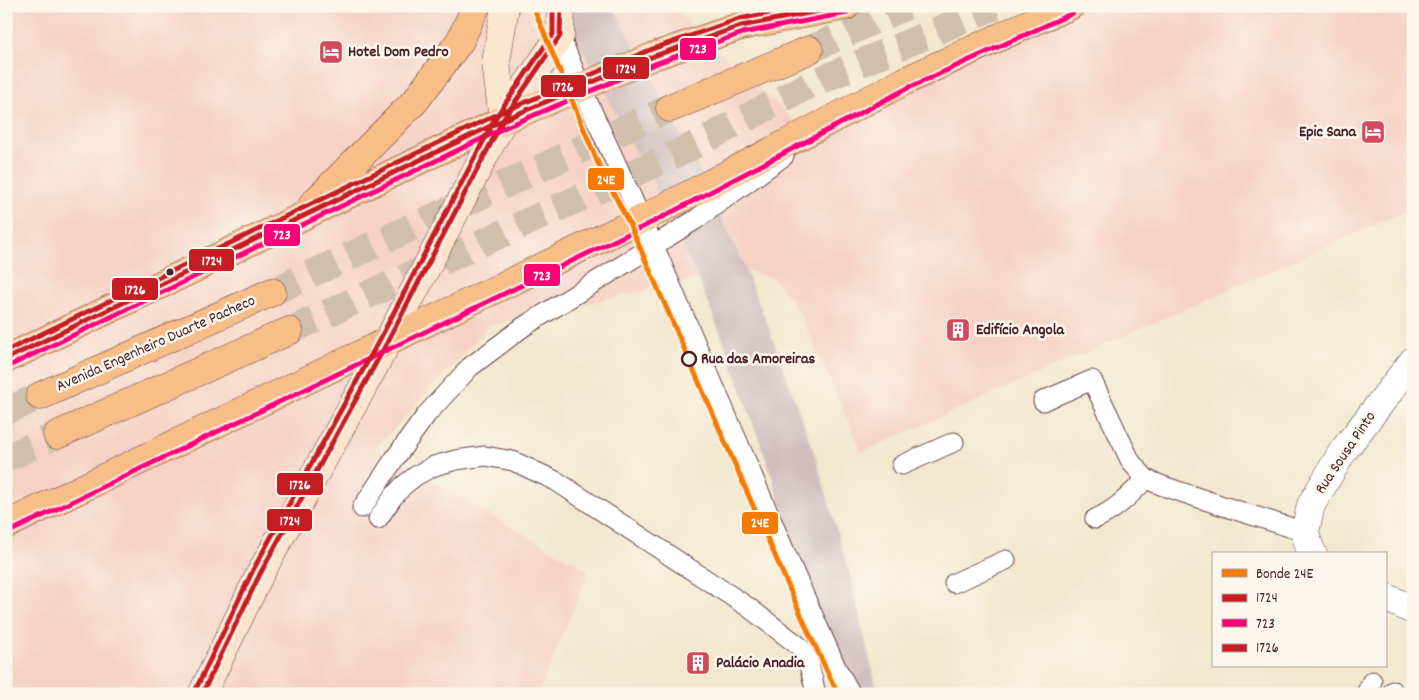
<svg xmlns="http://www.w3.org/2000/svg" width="1419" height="700" font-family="Dekko,sans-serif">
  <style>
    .built { fill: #f6d1c5 }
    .industrial { fill: #d1bfbf }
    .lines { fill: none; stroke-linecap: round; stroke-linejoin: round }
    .trunk-tunnel { stroke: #d1bfad; stroke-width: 28; stroke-dasharray: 28 14; stroke-linecap: butt }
    .service-casing { stroke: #633d43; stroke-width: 21 }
    .minor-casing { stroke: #633d43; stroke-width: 29 }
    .secondary-casing { stroke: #633d43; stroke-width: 29 }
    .primary-casing { stroke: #633d43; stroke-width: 29 }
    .trunk-casing { stroke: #633d43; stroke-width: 29 }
    .service { stroke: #fff; stroke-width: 19 }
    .minor { stroke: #fff; stroke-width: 28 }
    .secondary { stroke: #fce5cf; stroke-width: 28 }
    .primary { stroke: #f7be88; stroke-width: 28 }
    .trunk { stroke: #f7be88; stroke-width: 28 }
    .bus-1-casing { stroke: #fbf7ec; stroke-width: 9 }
    .bus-2-casing { stroke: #fbf7ec; stroke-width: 9 }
    .bus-3-casing { stroke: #fbf7ec; stroke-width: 9 }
    .bus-1 { stroke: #c61d23; stroke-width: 5 }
    .bus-2 { stroke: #f07; stroke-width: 5 }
    .bus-3 { stroke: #c61d23; stroke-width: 5 }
    .tram-1-casing { stroke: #fbf7ec; stroke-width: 9 }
    .tram-1 { stroke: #f67a02; stroke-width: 5 }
    .bus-dot { fill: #4a1f2b; stroke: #fbf7ec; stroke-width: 2 }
    .stop-dot { fill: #fbf7ec; stroke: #4a1f2b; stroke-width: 2.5 }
    .labels { text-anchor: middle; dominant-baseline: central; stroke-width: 5; stroke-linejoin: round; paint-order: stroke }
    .poi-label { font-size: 16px; font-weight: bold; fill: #4a1f2b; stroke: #fbf7ec; text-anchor: start }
    .street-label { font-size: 16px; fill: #4a1f2b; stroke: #fbf7ec }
    .stop-label { font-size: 16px; font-weight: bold; fill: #4a1f2b; stroke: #fbf7ec; text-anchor: start }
    .line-badge { stroke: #fbf7ec; stroke-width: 2 }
    .badge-label { font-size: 14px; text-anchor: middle; font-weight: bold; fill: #fff }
  </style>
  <rect width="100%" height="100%" fill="#fbf7ec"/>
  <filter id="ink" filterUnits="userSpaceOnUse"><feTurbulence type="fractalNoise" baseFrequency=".02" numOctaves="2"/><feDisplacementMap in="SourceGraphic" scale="10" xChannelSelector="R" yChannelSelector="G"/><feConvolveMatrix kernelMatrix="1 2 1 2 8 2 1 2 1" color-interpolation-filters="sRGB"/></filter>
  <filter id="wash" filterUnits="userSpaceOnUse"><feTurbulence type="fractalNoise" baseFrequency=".0096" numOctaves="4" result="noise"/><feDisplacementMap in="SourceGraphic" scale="20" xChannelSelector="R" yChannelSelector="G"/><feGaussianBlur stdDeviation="1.12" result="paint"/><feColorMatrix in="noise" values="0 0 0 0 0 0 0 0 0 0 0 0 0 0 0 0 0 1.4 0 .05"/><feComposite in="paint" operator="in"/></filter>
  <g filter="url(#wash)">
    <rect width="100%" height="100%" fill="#f3e7ce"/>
    <polygon class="built" points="6,6 671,6 798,124 1047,6 1413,6 1413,208 862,452 800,313 775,279 741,269 490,325 375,449 589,571 538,694 6,694"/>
    <polygon class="industrial" points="559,6 613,6 699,168 743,264 767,323 816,458 850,576 878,694 830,694 814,626 791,539 771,473 723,340 700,283 656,189"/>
  </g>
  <g filter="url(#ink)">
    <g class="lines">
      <g class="trunk-tunnel">
        <polyline points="809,50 906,6"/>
        <polyline points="272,292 670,108"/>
        <polyline points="289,331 689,148 809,85 995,6"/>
        <polyline points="6,411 40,396"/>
        <polyline points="6,458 57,435"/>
      </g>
      <defs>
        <g id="service">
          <polyline points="560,36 581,87 654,246 789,561 837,669 851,694"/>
          <polyline points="1043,401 1092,380 1131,462 1146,479 1163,486 1220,505 1305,532"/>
          <polyline points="902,465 954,442"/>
          <polyline points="362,508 395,458 427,414 470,367 523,327 695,220 784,156"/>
          <path d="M378 519 393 497 404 485 417 475 434 466 456 460 485 456 513 461 556 481 748 607 799 646C810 660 812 678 816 694"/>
          <path d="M1095 519C1116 510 1130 495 1146 479"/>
          <polyline points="954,583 1006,560"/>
          <polyline points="1366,694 1372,681"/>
          <polyline points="1392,694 1393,691"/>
        </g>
        <g id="minor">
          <polyline points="1313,554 1309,546 1305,532 1311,505 1343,451 1413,361"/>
          <polyline points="1385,597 1413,610"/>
        </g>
        <g id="secondary">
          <polyline points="503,120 496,62 505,6"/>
          <polyline points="202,694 260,574 388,341 503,120 560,36 561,6"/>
        </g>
        <g id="primary">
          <polyline points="313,204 416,100 460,41 476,6"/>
          <polyline points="6,359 503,120 654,56 741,26 846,6"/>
          <polyline points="6,525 650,215 905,81 1034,21 1070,6"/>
        </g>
        <g id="trunk">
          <polyline points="670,108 809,50"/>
          <polyline points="40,396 272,292"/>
          <polyline points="57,435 289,331"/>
        </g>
      </defs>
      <use href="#service" class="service-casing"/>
      <use href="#minor" class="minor-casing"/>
      <use href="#secondary" class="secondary-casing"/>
      <use href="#primary" class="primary-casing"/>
      <use href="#trunk" class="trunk-casing"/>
      <use href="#service" class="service"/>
      <use href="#minor" class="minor"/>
      <use href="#secondary" class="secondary"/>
      <use href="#primary" class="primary"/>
      <use href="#trunk" class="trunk"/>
      <defs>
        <g id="bus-1">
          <polyline points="6,359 503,120 654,56 741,26 845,6"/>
          <polyline points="202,694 260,574 388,341 503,120 560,36 561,6"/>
        </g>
        <g id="bus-2">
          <polyline points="9,366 506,127 657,63 743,33 847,13"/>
          <polyline points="9,532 653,222 908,88 1073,13"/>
        </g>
        <g id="bus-3">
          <polyline points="6,351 500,113 652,49 739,19 805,6"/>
          <polyline points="195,691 253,570 381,337 496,117 553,34 553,6"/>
        </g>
      </defs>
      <use href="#bus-1" class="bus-1-casing"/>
      <use href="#bus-2" class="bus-2-casing"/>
      <use href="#bus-3" class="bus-3-casing"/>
      <use href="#bus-1" class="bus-1"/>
      <use href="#bus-2" class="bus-2"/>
      <use href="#bus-3" class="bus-3"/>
      <defs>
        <polyline id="tram-1" points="533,6 597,161 630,225 808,631 838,694"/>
      </defs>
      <use href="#tram-1" class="tram-1-casing"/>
      <use href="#tram-1" class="tram-1"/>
    </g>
  </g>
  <defs>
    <symbol id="hotel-square" viewBox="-11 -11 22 22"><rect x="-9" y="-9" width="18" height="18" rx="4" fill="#d1495b" stroke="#fbf7ec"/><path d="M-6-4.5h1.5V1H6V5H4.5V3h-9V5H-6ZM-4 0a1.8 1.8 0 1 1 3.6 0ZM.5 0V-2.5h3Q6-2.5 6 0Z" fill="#fff"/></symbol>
    <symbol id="building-square" viewBox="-11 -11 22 22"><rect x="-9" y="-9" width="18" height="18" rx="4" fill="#d1495b" stroke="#fbf7ec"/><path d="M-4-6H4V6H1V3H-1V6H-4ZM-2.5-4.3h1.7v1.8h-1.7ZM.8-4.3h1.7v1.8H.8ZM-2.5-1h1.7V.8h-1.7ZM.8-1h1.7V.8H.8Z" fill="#fff"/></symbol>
  </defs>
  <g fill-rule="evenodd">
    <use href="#hotel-square" x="317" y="38" width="28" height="28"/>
    <use href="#hotel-square" x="1359" y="118" width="28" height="28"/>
    <use href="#building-square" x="944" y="316" width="28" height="28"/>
    <use href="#building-square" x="684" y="649" width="28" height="28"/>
  </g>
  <circle class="bus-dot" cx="170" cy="272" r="4.5"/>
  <circle class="stop-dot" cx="689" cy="359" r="7"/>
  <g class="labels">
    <g class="poi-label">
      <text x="348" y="52">Hotel Dom Pedro</text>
      <text x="1356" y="132" text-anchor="end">Epic Sana</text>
      <text x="976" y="330">Edifício Angola</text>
      <text x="716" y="663">Palácio Anadia</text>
    </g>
    <g class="street-label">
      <text transform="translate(156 344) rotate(-24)">Avenida Engenheiro Duarte Pacheco</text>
      <text transform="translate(1346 453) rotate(-56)">Rua Sousa Pinto</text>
    </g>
    <g class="stop-label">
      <text x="701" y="359">Rua das Amoreiras</text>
    </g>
  </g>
  <g class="line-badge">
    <rect x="679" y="37" width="38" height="24" rx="5" fill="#f07"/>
    <rect x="602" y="56" width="48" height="24" rx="5" fill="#c61d23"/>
    <rect x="540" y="74" width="47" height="24" rx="5" fill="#c61d23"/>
    <rect x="587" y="167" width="38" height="24" rx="5" fill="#f67a02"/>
    <rect x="263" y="223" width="38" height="24" rx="5" fill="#f07"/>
    <rect x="188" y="248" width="47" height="24" rx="5" fill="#c61d23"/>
    <rect x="523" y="263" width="38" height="24" rx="5" fill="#f07"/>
    <rect x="111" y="277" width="48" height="24" rx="5" fill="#c61d23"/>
    <rect x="276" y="472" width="48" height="24" rx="5" fill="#c61d23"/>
    <rect x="266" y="508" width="47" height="24" rx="5" fill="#c61d23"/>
    <rect x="741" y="511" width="38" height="24" rx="5" fill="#f67a02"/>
  </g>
  <g class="badge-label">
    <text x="698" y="53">723</text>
    <text x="626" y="73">1724</text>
    <text x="563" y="91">1726</text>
    <text x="606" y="184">24E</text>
    <text x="282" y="239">723</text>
    <text x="212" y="265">1724</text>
    <text x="542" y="280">723</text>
    <text x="135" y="294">1726</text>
    <text x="300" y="489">1726</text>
    <text x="290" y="525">1724</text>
    <text x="760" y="527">24E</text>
  </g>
  <rect width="1419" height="700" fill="none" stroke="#fbf7ec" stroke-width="25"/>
  <rect x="1212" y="552" width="175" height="115" fill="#fbf7ec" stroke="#b4a19f"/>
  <rect x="1222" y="569" width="25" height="8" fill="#f67a02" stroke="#b4a19f"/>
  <text x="1256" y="578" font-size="15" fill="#4a1f2b">Bonde 24E</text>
  <rect x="1222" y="594" width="25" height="8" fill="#c61d23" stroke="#b4a19f"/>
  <text x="1256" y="602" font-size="15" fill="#4a1f2b">1724</text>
  <rect x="1222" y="619" width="25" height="8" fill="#ff0077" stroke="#b4a19f"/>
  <text x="1256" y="628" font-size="15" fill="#4a1f2b">723</text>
  <rect x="1222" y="644" width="25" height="8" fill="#c61d23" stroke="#b4a19f"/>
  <text x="1256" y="652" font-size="15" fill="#4a1f2b">1726</text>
</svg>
